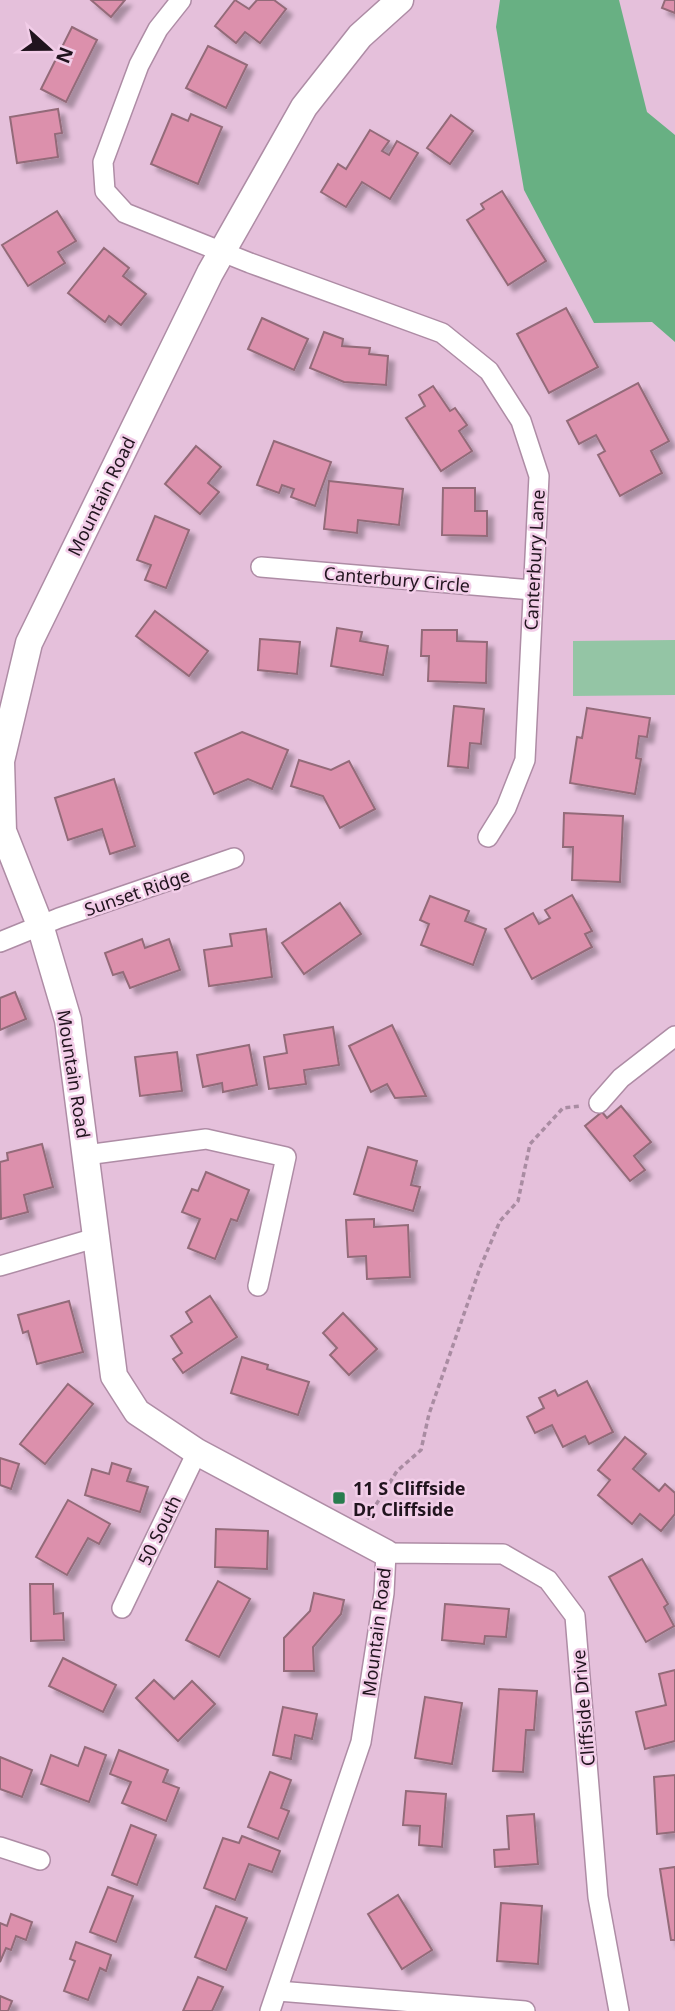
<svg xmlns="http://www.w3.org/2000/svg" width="675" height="2011" font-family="'Noto Sans',sans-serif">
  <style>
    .green { fill: #94c5a5 }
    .forest { fill: #68b083 }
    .building { fill: #dc90ac; stroke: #936b79; stroke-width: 2; filter: url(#shadow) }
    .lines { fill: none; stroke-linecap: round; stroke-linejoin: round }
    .street-casing { stroke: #ae8ca5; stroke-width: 22 }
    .secondary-casing { stroke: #ae8ca5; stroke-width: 29 }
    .path { stroke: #a98ca2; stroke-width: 3.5; stroke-dasharray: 5 3.5; stroke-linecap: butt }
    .street { stroke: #fff; stroke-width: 19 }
    .secondary { stroke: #fff; stroke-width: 26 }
    .poi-dot { fill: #287c4e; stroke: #f2cde8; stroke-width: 2.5 }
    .labels { text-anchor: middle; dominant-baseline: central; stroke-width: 5; stroke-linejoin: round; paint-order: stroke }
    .street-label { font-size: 18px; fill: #21141e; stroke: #f2cde8 }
    .poi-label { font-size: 18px; font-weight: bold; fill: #21141e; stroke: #f2cde8; text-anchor: start }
  </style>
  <defs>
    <filter id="shadow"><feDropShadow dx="6" dy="6" stdDeviation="2" flood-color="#0004"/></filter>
  </defs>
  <rect width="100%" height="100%" fill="#e5c0db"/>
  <polygon class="green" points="675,640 675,695 573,696 573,641"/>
  <polygon class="forest" points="500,0 619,0 647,112 675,135 675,342 652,322 594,323 524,190 496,27"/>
  <g class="building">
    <polygon points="91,0 125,0 111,17"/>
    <polygon points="235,0 249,9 257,0 274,0 286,9 260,43 245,32 236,43 215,26"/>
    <polygon points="665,0 675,0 675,13 662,8"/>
    <polygon points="72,27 97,40 66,102 41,89"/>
    <polygon points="208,46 247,65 226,108 186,88"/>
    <polygon points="58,109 62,133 55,134 58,157 17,163 10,117"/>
    <polygon points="172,114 188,121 191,114 222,127 198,184 151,164"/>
    <polygon points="451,115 473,131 450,164 427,148"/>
    <polygon points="370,130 389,141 382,151 389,155 397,141 418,153 390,199 362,182 346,207 321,192 338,164 346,169"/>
    <polygon points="502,191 546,261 508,285 467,220 484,209 481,204"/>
    <polygon points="57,211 76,241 58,252 65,263 28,286 2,245"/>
    <polygon points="104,248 129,268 123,276 146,294 121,325 109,316 105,322 68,293"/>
    <polygon points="566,308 598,367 549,393 517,334"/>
    <polygon points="262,318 308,339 294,370 248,349"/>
    <polygon points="324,332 343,339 342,346 370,348 369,354 388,356 386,385 344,382 310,368"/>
    <polygon points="638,383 669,441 651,451 662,473 620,496 598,455 605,451 596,435 579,444 567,421"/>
    <polygon points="433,386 450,411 455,408 467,425 459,431 472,451 441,471 406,418 425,406 419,395"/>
    <polygon points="274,441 331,462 315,506 291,497 294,489 282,485 279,493 257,485"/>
    <polygon points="196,446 221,467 208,483 219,492 200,514 165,484"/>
    <polygon points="329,481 403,489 399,525 358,520 357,533 324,529"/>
    <polygon points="443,488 475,488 475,511 487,511 487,536 442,535"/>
    <polygon points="155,516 189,530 166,588 145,580 151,565 137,560"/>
    <polygon points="155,611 208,651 189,676 136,636"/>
    <polygon points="337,628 362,632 360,641 388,646 383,675 331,666"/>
    <polygon points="422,630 457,630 457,641 487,642 486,683 428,681 429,656 421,656"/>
    <polygon points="260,639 300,642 297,674 258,670"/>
    <polygon points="454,706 484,709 481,744 470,743 468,768 448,766"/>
    <polygon points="587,708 650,718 647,737 639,736 636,758 641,759 635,794 570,783 577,737 582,738"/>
    <polygon points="242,732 288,750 272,789 248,779 214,794 195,753"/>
    <polygon points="299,760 331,770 349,761 375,809 340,828 323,796 291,786"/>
    <polygon points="114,779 135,846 110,854 102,829 68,840 55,798"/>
    <polygon points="564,813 623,816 620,882 572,880 573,847 563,847"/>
    <polygon points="572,895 592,931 585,934 592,947 532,979 505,929 533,913 539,924 550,918 545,910"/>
    <polygon points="430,896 469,911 465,921 486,929 473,965 421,945 429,924 420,920"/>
    <polygon points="340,903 361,934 304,974 282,943"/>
    <polygon points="266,929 272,977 209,986 204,950 232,946 230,934"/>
    <polygon points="142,939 145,948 169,939 180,970 130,988 123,972 113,975 105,953"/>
    <polygon points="15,992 26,1019 0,1030 0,998"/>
    <polygon points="392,1025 426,1096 395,1098 387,1084 371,1092 349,1046"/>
    <polygon points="333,1027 339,1065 304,1070 306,1084 269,1089 264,1057 287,1053 284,1035"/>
    <polygon points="249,1045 257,1085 223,1092 222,1083 203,1087 197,1055"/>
    <polygon points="177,1052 182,1091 140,1096 135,1057"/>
    <polygon points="621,1106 651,1142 634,1156 645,1170 630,1181 585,1126 602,1112 607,1118"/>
    <polygon points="42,1144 53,1187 24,1195 28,1212 1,1219 0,1162 8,1160 7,1153"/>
    <polygon points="368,1147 417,1161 411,1185 420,1187 413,1211 354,1194"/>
    <polygon points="206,1172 249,1190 237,1221 231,1219 215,1259 188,1248 200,1219 182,1212 192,1189 198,1191"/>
    <polygon points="374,1219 374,1227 408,1225 410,1277 367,1279 366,1256 348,1257 346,1220"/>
    <polygon points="210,1296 237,1337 183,1373 173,1359 182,1353 171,1336 192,1322 186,1312"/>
    <polygon points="69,1301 83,1352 37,1364 28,1331 23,1333 18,1315"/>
    <polygon points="343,1313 377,1349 349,1375 330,1355 337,1348 323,1333"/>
    <polygon points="242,1357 268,1365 267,1369 309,1382 298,1415 231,1393"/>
    <polygon points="587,1381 613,1432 589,1444 585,1436 563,1447 552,1425 535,1433 527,1417 544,1408 539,1398 555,1390 558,1396"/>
    <polygon points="68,1384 93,1404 45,1464 20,1444"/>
    <polygon points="625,1437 646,1454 633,1469 659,1491 665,1484 675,1493 675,1514 661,1531 640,1514 632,1524 598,1495 610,1480 598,1470"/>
    <polygon points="0,1458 19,1464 11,1489 0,1485"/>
    <polygon points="112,1463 131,1469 127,1481 148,1487 140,1512 85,1495 92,1469 109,1474"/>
    <polygon points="68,1500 110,1524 99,1544 88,1538 67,1575 36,1557"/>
    <polygon points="216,1529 268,1531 267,1569 215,1567"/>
    <polygon points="642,1559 668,1604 664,1607 674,1626 646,1642 609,1577"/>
    <polygon points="218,1581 250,1599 219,1657 186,1640"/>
    <polygon points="30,1584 53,1584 54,1614 63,1613 64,1640 31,1641"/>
    <polygon points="314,1593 344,1600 341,1614 313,1647 314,1671 284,1671 284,1638 310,1611"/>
    <polygon points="445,1604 509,1609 506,1637 485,1636 484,1644 442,1640"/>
    <polygon points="63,1658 116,1685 103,1712 49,1686"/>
    <polygon points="675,1670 675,1741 645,1749 636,1712 666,1705 659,1674"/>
    <polygon points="154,1680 174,1699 192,1681 215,1704 178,1741 136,1698"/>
    <polygon points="499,1689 537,1691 534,1730 526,1730 523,1772 493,1771"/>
    <polygon points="425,1697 462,1703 452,1764 415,1758"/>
    <polygon points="283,1707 317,1714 312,1739 295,1735 291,1759 273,1755"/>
    <polygon points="85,1747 106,1755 89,1802 41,1784 51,1755 78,1766"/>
    <polygon points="119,1750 168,1770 163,1782 179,1788 166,1821 122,1803 131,1782 110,1774"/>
    <polygon points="0,1757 32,1770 22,1797 0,1789"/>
    <polygon points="270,1772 291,1780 281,1808 289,1811 278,1839 248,1827"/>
    <polygon points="675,1775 675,1832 657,1834 654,1777"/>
    <polygon points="406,1791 446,1794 442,1847 419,1845 420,1826 403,1825"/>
    <polygon points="534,1814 538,1864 495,1867 494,1850 509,1849 507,1816"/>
    <polygon points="131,1825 156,1835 137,1885 112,1875"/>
    <polygon points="242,1836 280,1851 272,1872 249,1864 235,1900 204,1888 223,1838 239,1843"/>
    <polygon points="675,1867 675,1940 671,1940 660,1869"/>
    <polygon points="108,1887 133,1896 116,1942 90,1932"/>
    <polygon points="398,1895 432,1950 402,1969 368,1914"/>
    <polygon points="501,1903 542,1906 538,1964 497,1961"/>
    <polygon points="216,1906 247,1918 226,1970 195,1957"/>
    <polygon points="11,1914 32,1922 26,1940 16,1936 11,1950 6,1948 0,1962 0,1923 7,1926"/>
    <polygon points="76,1942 111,1955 106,1971 100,1968 88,2000 64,1991 75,1961 70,1959"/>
    <polygon points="198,1977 223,1987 212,2011 183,2011"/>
    <polygon points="0,1996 12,2001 8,2011 0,2011"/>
  </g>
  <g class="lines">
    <defs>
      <g id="street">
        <polyline points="181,0 158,29 139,65 103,162 105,191 125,213 250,263 442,333 489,371 521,421 539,476 525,760 506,808 488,837"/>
        <polyline points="261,567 532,590"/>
        <polyline points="0,942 59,918 234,858"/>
        <polyline points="599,1103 621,1078 675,1036"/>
        <polyline points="86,1155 206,1139 286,1157 258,1286"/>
        <polyline points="0,1266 95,1238"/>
        <polyline points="122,1608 197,1452"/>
        <polyline points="0,1847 40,1860"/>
        <polyline points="278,1991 525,2011"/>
        <polyline points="270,2011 361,1742 384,1593 386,1553 503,1554 548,1580 575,1616 598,1897 619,2011"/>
      </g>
      <polyline id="secondary" points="386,1553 197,1452 137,1412 114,1376 68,1020 40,925 3,831 1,761 29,643 210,273 304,107 360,36 400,0"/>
    </defs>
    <use href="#street" class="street-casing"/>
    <use href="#secondary" class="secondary-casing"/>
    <polyline class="path" points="367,1519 397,1471 421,1450 429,1414 480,1268 500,1221 518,1201 530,1144 563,1108 580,1106"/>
    <use href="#street" class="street"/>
    <use href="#secondary" class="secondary"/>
  </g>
  <rect class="poi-dot" x="332" y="1491" width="14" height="14" rx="3.5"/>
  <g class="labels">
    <g class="street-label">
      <text transform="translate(101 496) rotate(-64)">Mountain Road</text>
      <text transform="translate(534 560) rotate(-87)">Canterbury Lane</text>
      <text transform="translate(397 579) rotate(5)">Canterbury Circle</text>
      <text transform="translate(137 892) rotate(-19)">Sunset Ridge</text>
      <text transform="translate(74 1074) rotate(81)">Mountain Road</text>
      <text transform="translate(159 1530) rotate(-64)">50 South</text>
      <text transform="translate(376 1632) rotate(-83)">Mountain Road</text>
      <text transform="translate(583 1708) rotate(-95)">Cliffside Drive</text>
    </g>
    <g class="poi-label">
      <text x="353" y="1488">11 S Cliffside<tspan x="353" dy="21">Dr, Cliffside</tspan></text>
    </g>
  </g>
  <g transform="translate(49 49) rotate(111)" stroke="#f2cde8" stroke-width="5" paint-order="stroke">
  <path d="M0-5L12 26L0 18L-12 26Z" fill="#21141e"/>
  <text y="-10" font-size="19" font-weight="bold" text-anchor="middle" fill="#21141e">N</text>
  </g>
</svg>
